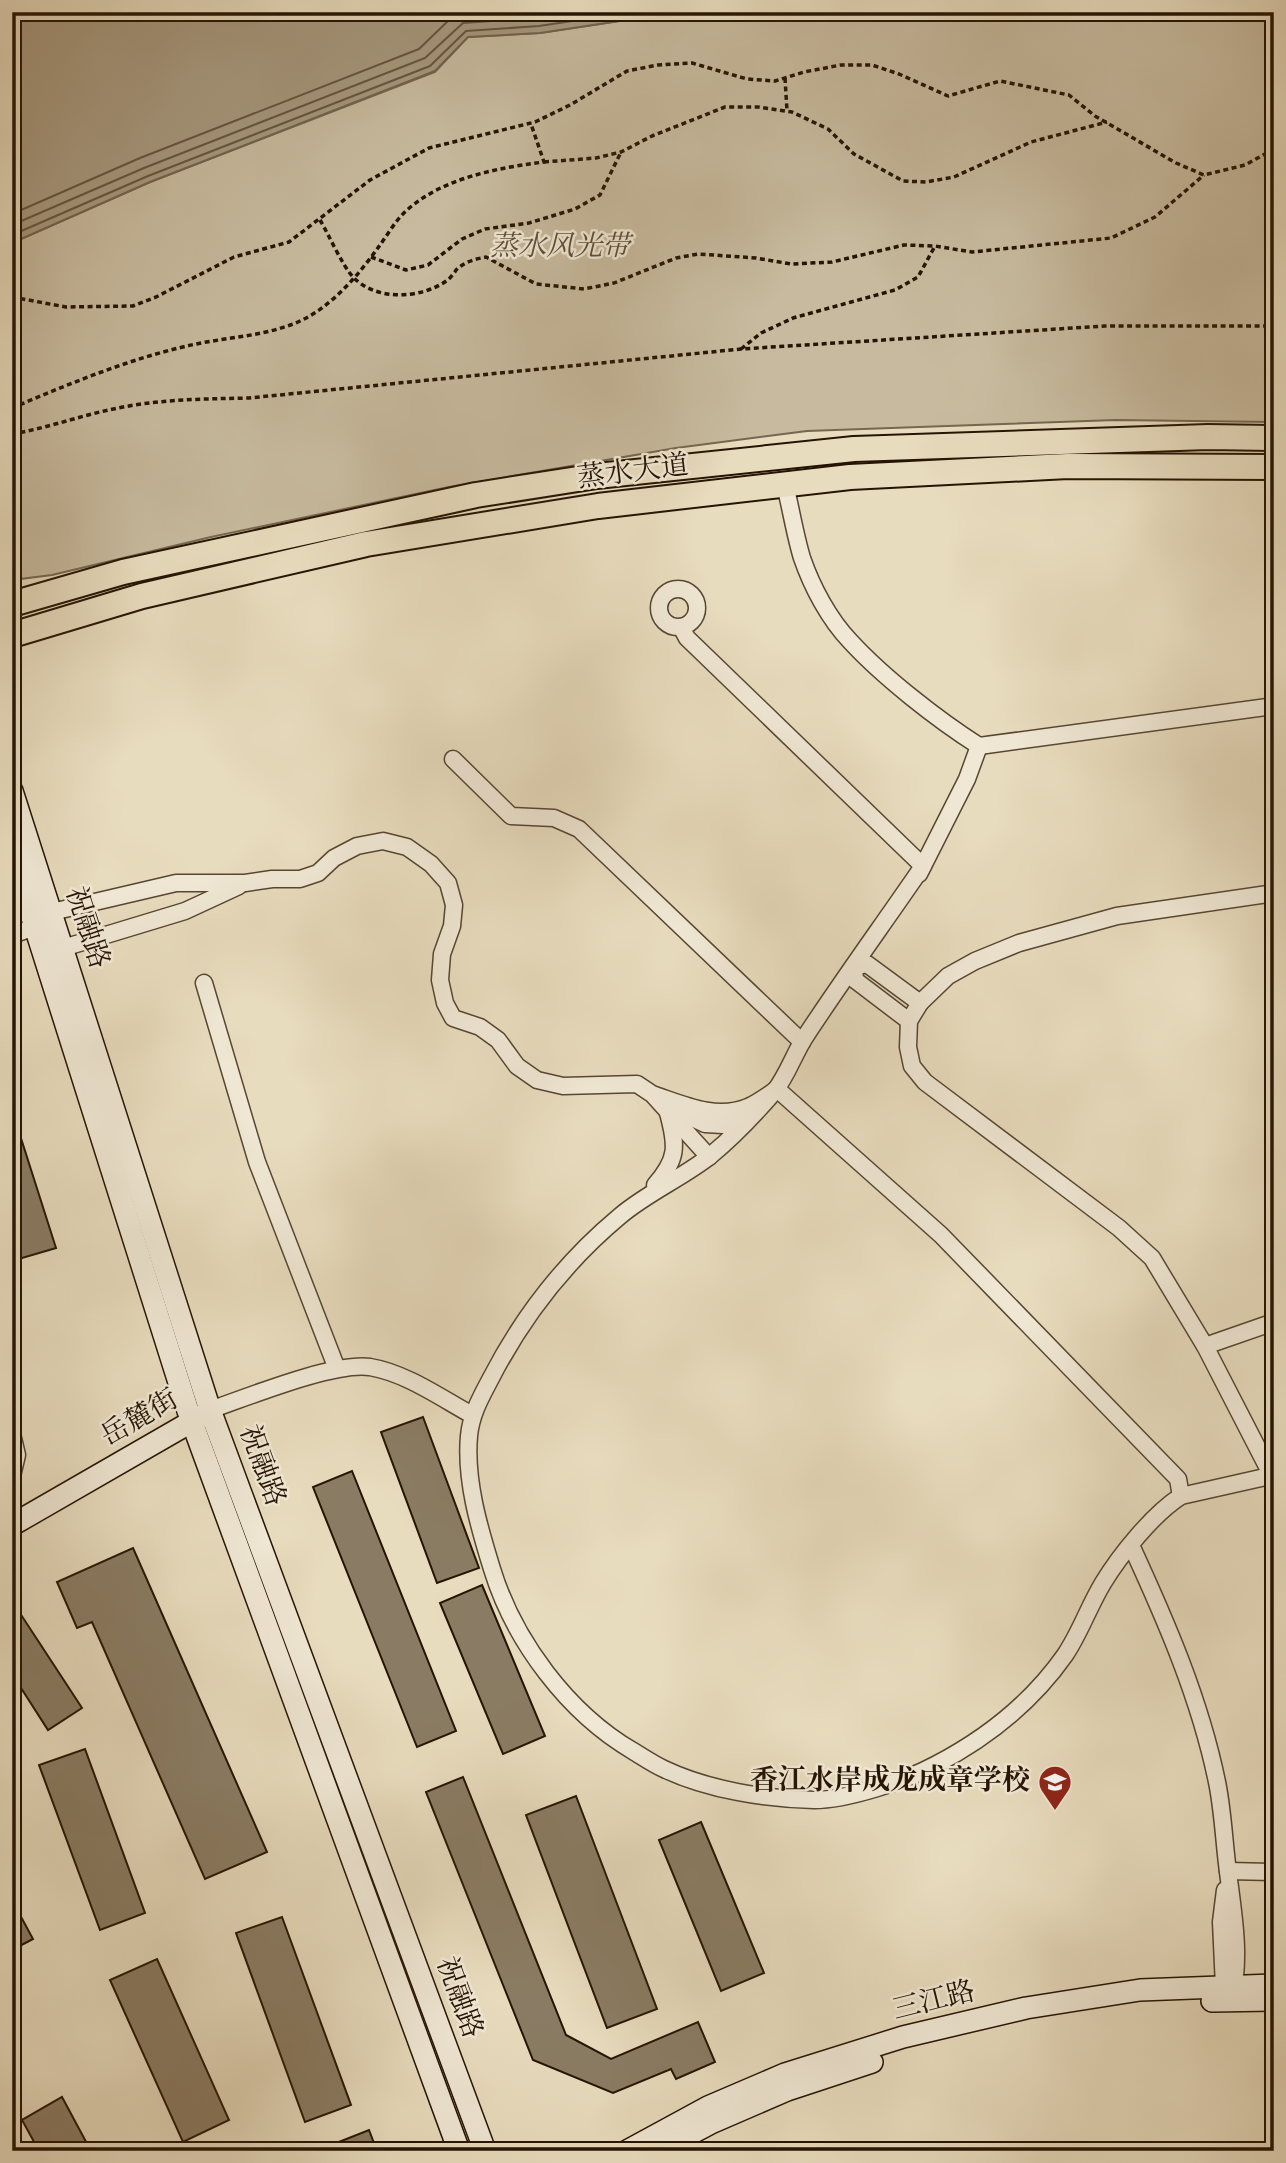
<svg xmlns="http://www.w3.org/2000/svg" width="1286" height="2163" font-family="'Sorts Mill Goudy','Noto Serif SC',serif">
  <style>
    .green { fill: #c7ba9e; stroke: #766750; stroke-width: 2 }
    .water { fill: #a6987e; stroke: #72634d; stroke-width: 2 }
    .lines { fill: none; stroke-linecap: round; stroke-linejoin: round }
    .shore { stroke: #665640; stroke-width: 2 }
    .building { fill: #8a7c64; stroke: #251403; stroke-width: 2 }
    .street-casing { stroke: #564632; stroke-width: 19 }
    .secondary-casing { stroke: #251403; stroke-width: 24 }
    .primary-casing { stroke: #251403; stroke-width: 28 }
    .path { stroke: #251403; stroke-width: 3.5; stroke-dasharray: 5 3.5; stroke-linecap: butt }
    .street { stroke: #f0e8d5; stroke-width: 16 }
    .secondary { stroke: #f0e8d5; stroke-width: 21 }
    .primary { stroke: #e8dcbe; stroke-width: 24 }
    .labels { text-anchor: middle; dominant-baseline: central; stroke-width: 5; stroke-linejoin: round; paint-order: stroke }
    .park-label { font-size: 28px; font-style: italic; fill: #5e4e39; stroke: #f0e8d5 }
    .street-label { font-size: 28px; fill: #251403; stroke: #f0e8d5 }
    .poi-label { font-size: 28px; font-weight: bold; fill: #251403; stroke: #f0e8d5; text-anchor: end }
  </style>
  <rect width="100%" height="100%" fill="#e8dcbe"/>
  <filter id="stains"><feTurbulence type="fractalNoise" baseFrequency=".00286" numOctaves="4"/><feColorMatrix values="0 0 0 0 .2 0 0 0 0 .09 0 0 0 0 .02 0 0 0 .5 -.17"/></filter>
  <radialGradient id="worn" r=".72"><stop offset=".6" stop-color="#630" stop-opacity="0"/><stop offset="1" stop-color="#630" stop-opacity=".3"/></radialGradient>
  <polygon class="green" points="679,12 880,12 890,15 913,12 1274,15 1274,422 1116,420 807,431 676,448 449,487 211,537 52,575 12,580 12,243 150,182 435,72 468,37 540,33"/>
  <g class="water">
    <polygon points="12,12 679,12 540,33 468,37 435,71 150,182 12,243"/>
    <polygon points="1087,12 1274,12 1274,15"/>
  </g>
  <g class="lines">
    <g class="shore">
      <polyline points="12,214 140,158 419,49 450,19 461,12"/>
      <polyline points="12,225 144,168 425,58 463,23 538,18 574,12"/>
      <polyline points="12,235 148,176 430,66 466,31 539,26 632,12"/>
    </g>
  </g>
  <g class="building">
    <polygon points="12,1110 56,1248 12,1261"/>
    <polygon points="423,1417 479,1568 437,1583 381,1432"/>
    <polygon points="352,1471 456,1731 417,1747 313,1487"/>
    <polygon points="133,1548 267,1852 205,1879 92,1622 77,1628 57,1582"/>
    <polygon points="482,1585 545,1736 503,1754 440,1603"/>
    <polygon points="12,1601 82,1708 48,1730 12,1674"/>
    <polygon points="85,1749 145,1913 100,1930 39,1765"/>
    <polygon points="463,1777 566,2035 611,2059 698,2022 715,2062 676,2079 671,2069 613,2093 533,2060 426,1792"/>
    <polygon points="576,1796 657,2009 607,2028 526,1815"/>
    <polygon points="701,1822 764,1973 721,1991 659,1840"/>
    <polygon points="12,1900 33,1939 12,1950"/>
    <polygon points="282,1917 351,2105 305,2122 236,1933"/>
    <polygon points="157,1959 229,2120 183,2142 110,1980"/>
    <polygon points="62,2097 91,2151 39,2151 22,2120"/>
    <polygon points="369,2130 377,2151 316,2151"/>
  </g>
  <g class="lines">
    <defs>
      <g id="street">
        <path d="M785 485C791 509 795 535 802 558 812 587 829 619 850 641 883 677 938 720 979 746L1274 706"/>
        <circle cx="678" cy="608" r="19"/>
        <path d="M681 627 687 638 923 866C884 923 843 979 805 1037 794 1054 787 1076 774 1092 755 1114 733 1137 710 1156 682 1178 647 1193 620 1216 566 1261 523 1316 491 1378 481 1397 471 1414 469 1436 465 1480 479 1527 492 1569 514 1641 568 1713 633 1751 643 1757 653 1764 664 1769 708 1790 766 1799 814 1800 847 1800 905 1781 935 1765 985 1739 1032 1702 1065 1655 1080 1633 1089 1606 1103 1583 1120 1555 1153 1514 1181 1496L1274 1475"/>
        <polyline points="453,759 511,816 554,818 579,829 802,1042"/>
        <polyline points="919,874 967,779 979,746"/>
        <polyline points="52,912 176,883 245,883 272,879 300,879 318,873 334,858 357,846 383,841 407,847 431,864 448,883 454,905 452,926 442,954 440,980 445,1003 453,1018 480,1027 498,1040 517,1066 537,1080 563,1086 637,1084 652,1094 709,1157"/>
        <polyline points="12,935 35,927"/>
        <polyline points="63,948 185,911 239,886"/>
        <polyline points="204,983 257,1162 337,1369"/>
        <polyline points="909,1021 855,980 854,967 867,964 920,1003"/>
        <path d="M655 1095C684 1105 717 1120 748 1107 759 1102 768 1095 777 1089L941 1235 1178 1479 1181 1496"/>
        <polyline points="671,1108 705,1124 741,1126"/>
        <path d="M655 1185C678 1159 677 1146 668 1113"/>
        <polyline points="1205,1346 1274,1322"/>
        <path d="M210 1410C248 1397 333 1362 370 1367 406 1373 441 1398 472 1415"/>
        <polyline points="12,1434 17,1455 12,1476"/>
        <polyline points="1272,1476 1205,1346 1152,1258 1119,1228 925,1082 912,1066 908,1047 909,1021 920,1003 948,976 975,961 1019,943 1117,916 1274,893"/>
        <path d="M1131 1545C1166 1621 1200 1699 1217 1782 1223 1811 1224 1842 1228 1872 1233 1912 1241 1955 1232 1995"/>
        <polyline points="1228,1871 1274,1872"/>
        <polyline points="1225,1890 1221,1922 1224,1987 1227,1993"/>
      </g>
      <g id="secondary">
        <polyline points="12,791 210,1410 485,2151"/>
        <polyline points="12,854 188,1411 459,2151"/>
        <polyline points="12,1525 203,1415"/>
        <polyline points="1212,2001 1274,2000"/>
        <polyline points="627,2151 708,2107 785,2074 903,2037 1026,2008 1140,1990 1274,1985"/>
        <polyline points="658,2151 713,2122 787,2090 872,2062"/>
      </g>
      <g id="primary">
        <polyline points="12,604 123,572 476,495 597,476 854,449 1208,437 1274,438"/>
        <polyline points="12,635 142,596 366,544 598,506 850,477 1068,466 1274,467"/>
      </g>
    </defs>
    <use href="#street" class="street-casing"/>
    <use href="#secondary" class="secondary-casing"/>
    <use href="#primary" class="primary-casing"/>
    <g class="path">
      <polyline points="785,78 787,111"/>
      <polyline points="544,162 596,158 621,152 652,136 725,107 758,107 792,112 828,129 854,154 903,181 926,182 954,177 1031,142 1107,122"/>
      <path d="M320 220C329 235 342 265 353 277 377 302 423 299 449 279 450 278 456 271 456 270 464 262 475 259 486 257L536 284 584 289 614 283 676 258 698 254 756 258 791 264 832 262 904 245 935 246 972 252 1111 238 1155 217 1204 175"/>
      <polyline points="371,257 406,270 428,265 462,239 485,229 529,223 575,209 600,195 621,152"/>
      <polyline points="12,297 66,307 133,306 156,297 234,257 289,242 370,180 429,148 535,122 570,105 627,71 658,65 692,63 747,79 775,81 804,72 841,65 872,65 899,74 948,96 1000,81 1069,95 1095,116 1176,163 1204,175 1245,165 1274,149"/>
      <polyline points="741,349 761,333 793,318 895,290 918,277 935,246"/>
      <path d="M12 408C69 384 126 360 187 346 224 337 265 337 300 321 333 306 360 273 380 245 388 234 396 220 406 211 442 178 497 168 544 162L531 124"/>
      <path d="M12 434C48 428 82 415 118 408 162 399 204 399 249 398L741 349 1105 326H1274"/>
    </g>
    <use href="#street" class="street"/>
    <use href="#secondary" class="secondary"/>
    <use href="#primary" class="primary"/>
  </g>
  <defs>
    <symbol id="school-pin" viewBox="-11 -11 22 30"><path d="M0 17L-7.5 6A9.5 9.5 0 1 1 7.5 6Z" fill="#8f2418" stroke="#f0e8d5"/><path d="M0-5L7-2L0 1L-7-2ZM-4 1L0 2.5L4 1V4Q0 6-4 4Z" fill="#fff"/></symbol>
  </defs>
  <g fill-rule="evenodd">
    <use href="#school-pin" x="1036" y="1763" width="38" height="52"/>
  </g>
  <g class="labels">
    <g class="park-label">
      <text x="560" y="248">蒸水风光带</text>
    </g>
    <g class="street-label">
      <text transform="translate(633 473) rotate(-7)">蒸水大道</text>
      <text transform="translate(86 928) rotate(72)">祝融路</text>
      <text transform="translate(140 1419) rotate(-30)">岳麓街</text>
      <text transform="translate(261 1466) rotate(70)">祝融路</text>
      <text transform="translate(458 1998) rotate(70)">祝融路</text>
      <text transform="translate(934 2002) rotate(-14)">三江路</text>
    </g>
    <g class="poi-label">
      <text x="1030" y="1782">香江水岸成龙成章学校</text>
    </g>
  </g>
  <rect width="1286" height="2163" fill="none" stroke="#e8dcbe" stroke-width="42"/>
  <rect x="14" y="14" width="1258" height="2135" fill="none" stroke="#251403" stroke-width="3.5"/>
  <rect x="21" y="21" width="1244" height="2121" fill="none" stroke="#251403" stroke-width="2"/>
  <rect width="100%" height="100%" filter="url(#stains)"/>
  <rect width="100%" height="100%" fill="url(#worn)"/>
</svg>
